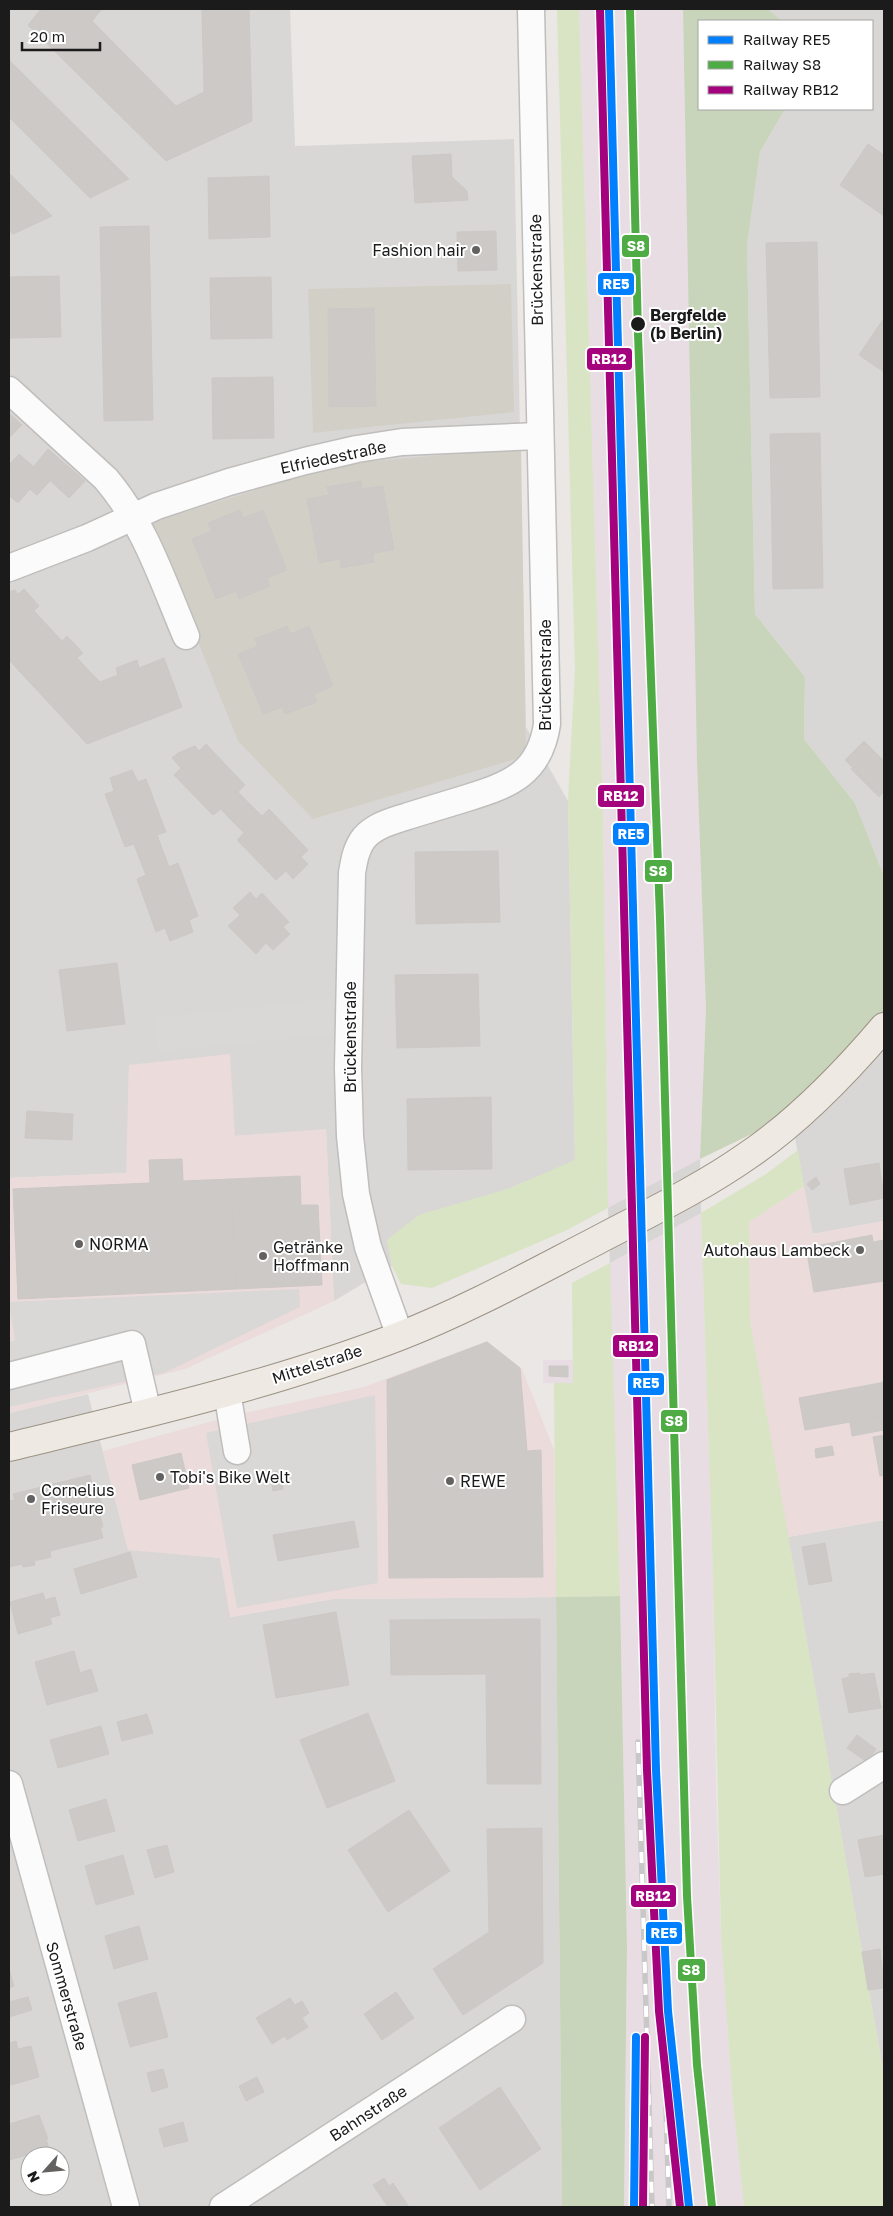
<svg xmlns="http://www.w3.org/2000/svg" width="893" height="2216" font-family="'Golos Text',sans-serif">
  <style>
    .residential { fill: #d9d7d5; fill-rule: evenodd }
    .commercial { fill: #ebdbdb }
    .industrial { fill: #e7dde3 }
    .construction { fill: #d2d0c6 }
    .grass { fill: #d9e4c5 }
    .forest { fill: #c8d5bb }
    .parking { fill: #dad8d7 }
    .pier { fill: #d7d6d5 }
    .building { fill: #ccc9c7; stroke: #ccc8c6 }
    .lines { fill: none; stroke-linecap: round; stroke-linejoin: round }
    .minor-casing { stroke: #bfbebc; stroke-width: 29 }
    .major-casing { stroke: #9c9284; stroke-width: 30 }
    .minor { stroke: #fcfbfb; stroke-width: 26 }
    .major { stroke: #eee9e3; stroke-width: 28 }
    .rail-casing { stroke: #c9c8c8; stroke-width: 5.5 }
    .rail { stroke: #fff; stroke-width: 4; stroke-dasharray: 11; stroke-linecap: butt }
    .rail-1-casing { stroke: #fff; stroke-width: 11 }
    .rail-2-casing { stroke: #fff; stroke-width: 11 }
    .rail-3-casing { stroke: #fff; stroke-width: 11 }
    .rail-1 { stroke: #0080ff; stroke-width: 8 }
    .rail-2 { stroke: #4fac45; stroke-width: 8 }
    .rail-3 { stroke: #a5027d; stroke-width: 8 }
    .poi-dot { fill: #636261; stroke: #fff; stroke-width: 2 }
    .stop-dot { fill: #1b1b1b; stroke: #fff; stroke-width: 2 }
    .labels { text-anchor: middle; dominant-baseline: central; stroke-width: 4; stroke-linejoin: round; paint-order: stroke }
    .poi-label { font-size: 16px; fill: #1b1b1b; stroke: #fff; text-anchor: start }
    .street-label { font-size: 16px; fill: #1b1b1b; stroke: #fff }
    .stop-label { font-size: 16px; font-weight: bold; fill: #1b1b1b; stroke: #fff; text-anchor: start }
    .line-badge { stroke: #fff; stroke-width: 2 }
    .badge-label { font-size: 14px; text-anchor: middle; font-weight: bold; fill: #fff }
  </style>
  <rect width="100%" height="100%" fill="#eae7e4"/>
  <g class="residential">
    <polygon points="9,9 290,9 295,146 514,139 526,727 568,801 575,1161 388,1240 392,1266 334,1301 326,1130 235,1136 129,1065 127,1173 9,1178"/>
    <polygon points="768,9 884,9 884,876 855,803 804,739 805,677 755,614 747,246 760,152 785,109 872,109 872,21 782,21"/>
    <polygon points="884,1017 884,1221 812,1234 791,1115"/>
    <path d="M88 1394 128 1549 220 1558 231 1617 333 1599 556 1597 562 2207H9V1413ZM30 2156H60V2186H30Z"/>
    <polygon points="884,1520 884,2075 788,1537"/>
  </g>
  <g class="commercial">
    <polygon points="230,1054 235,1136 326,1129 334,1301 185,1369 9,1413 9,1337 11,1337 9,1324 9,1178 126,1173 129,1065"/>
    <polygon points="804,1186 813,1234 884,1221 884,1520 788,1537 750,1320 749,1222"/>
    <polygon points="487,1341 522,1369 554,1450 556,1597 333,1599 230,1617 220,1558 128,1550 103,1451 231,1416 364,1387"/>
  </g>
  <g class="industrial">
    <polygon points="579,9 683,9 706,1008 700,1159 701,1213 713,1577 716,1794 721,1933 732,2092 744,2207 624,2207 627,1947 620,1596 608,1208 603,810"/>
    <rect x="543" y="1360" width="30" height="23"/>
  </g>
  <g class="construction">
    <polygon points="511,284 514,412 313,433 308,289"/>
    <polygon points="521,448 526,756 313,819 238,741 150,523 340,464"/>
  </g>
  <g class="grass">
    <polygon points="557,9 579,9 603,810 608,1208 565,1231 432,1288 401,1284 392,1266 387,1240 419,1215 510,1188 575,1160 568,801 575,669"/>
    <polygon points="798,1150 804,1186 749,1222 750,1320 884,2075 884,2207 744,2207 732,2092 721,1933 713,1577 701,1213 766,1174"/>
    <polygon points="610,1263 620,1596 556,1597 554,1383 573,1383 572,1283"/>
  </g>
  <g class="forest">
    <polygon points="683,9 768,9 782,21 699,21 699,109 785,109 760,152 747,246 755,614 805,677 804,739 855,803 884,876 884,1017 791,1115 700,1159 706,1008 697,760"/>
    <polygon points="620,1596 627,1947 624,2207 562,2207 556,1597"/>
  </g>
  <g class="parking">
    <polygon points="331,999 331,1034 158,1051 155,1018"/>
    <polygon points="299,1289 300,1307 164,1373 9,1407 9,1342 15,1340 9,1302"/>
    <polygon points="375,1395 378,1583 237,1608 206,1433"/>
  </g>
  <polygon class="pier" points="700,1159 701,1213 610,1263 608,1208"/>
  <g class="building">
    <polygon points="41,9 102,9 92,21 176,106 204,92 202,9 249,9 252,121 166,161 28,25"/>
    <polygon points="9,60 129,179 90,198 9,117"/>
    <polygon points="868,144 884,155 884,216 840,185"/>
    <polygon points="451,154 452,177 467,191 468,200 415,203 412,156"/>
    <polygon points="9,173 52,216 13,234 9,229"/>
    <polygon points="269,176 270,237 209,239 208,178"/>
    <polygon points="149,226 153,420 104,421 100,227"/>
    <polygon points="496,231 497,270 458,271 457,232"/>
    <polygon points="817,242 820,397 770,398 766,243"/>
    <polygon points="59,276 61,337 9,338 9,277"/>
    <polygon points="271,277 272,338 211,339 210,278"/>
    <polygon points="374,308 376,406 329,407 328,309"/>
    <polygon points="884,318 884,372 859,355"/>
    <polygon points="273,377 274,438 213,439 212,378"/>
    <polygon points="9,413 22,425 9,438"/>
    <polygon points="820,433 823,588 773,589 770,434"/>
    <polygon points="48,449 85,481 69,498 34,466"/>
    <polygon points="19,454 50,481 37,495 9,470 9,465"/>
    <polygon points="9,470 37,495 30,489 18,503 11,497 9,495"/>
    <polygon points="361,481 362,489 383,486 394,550 373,553 374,562 341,568 340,559 319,563 307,499 329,495 327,487"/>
    <polygon points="240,510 243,518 263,510 287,570 267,578 270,586 239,599 236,591 216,599 192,539 212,531 208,523"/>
    <polygon points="24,589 39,606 34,611 62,641 67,636 83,653 77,658 100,682 118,675 116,668 137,660 139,668 164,658 182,707 87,744 9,660 9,592 15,590 18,594"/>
    <polygon points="287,626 290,634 309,626 333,686 314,694 317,702 285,714 282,707 263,714 238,654 258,646 255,639"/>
    <polygon points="864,741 884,761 884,791 879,797 851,769 853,768 845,760"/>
    <polygon points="206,744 245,785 238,792 250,804 232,821 221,809 213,815 174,775 181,768 172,758 178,753 195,746 199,751"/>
    <polygon points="132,770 138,782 146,779 166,832 157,835 163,851 140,860 134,844 125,847 105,794 114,791 110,778"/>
    <polygon points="250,804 262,816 269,809 308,850 301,857 308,864 293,879 286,871 276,880 237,840 244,833 232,821"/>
    <polygon points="163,851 169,867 178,863 198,916 189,920 193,932 170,941 165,928 156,932 137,879 146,875 140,860"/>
    <polygon points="498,851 500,922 416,924 415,852"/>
    <polygon points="250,892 256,899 262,893 289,922 283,927 290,934 273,950 266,943 256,954 228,926 240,915 233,908"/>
    <polygon points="117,963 125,1024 67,1031 59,970"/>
    <polygon points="478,974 480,1046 397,1048 395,975"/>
    <polygon points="491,1097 492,1169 408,1170 407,1099"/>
    <polygon points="27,1111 73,1114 72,1140 25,1138"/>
    <polygon points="182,1159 183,1181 231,1179 236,1289 18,1299 13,1189 150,1183 149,1160"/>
    <polygon points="879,1163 884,1198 850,1205 844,1169"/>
    <polygon points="300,1176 301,1205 318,1205 322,1285 236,1289 231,1179"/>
    <polygon points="816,1177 820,1184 812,1190 807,1184"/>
    <polygon points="872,1235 873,1242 884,1240 884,1281 814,1292 806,1248"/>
    <polygon points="487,1342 520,1368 527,1451 541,1450 543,1577 389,1578 387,1380"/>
    <polygon points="549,1366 568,1366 568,1377 549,1376"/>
    <polygon points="884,1382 884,1408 880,1383"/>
    <polygon points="880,1383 884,1416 805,1430 799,1398"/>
    <polygon points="884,1416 884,1430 852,1436 850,1422"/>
    <polygon points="884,1435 884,1475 880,1476 873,1437"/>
    <polygon points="832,1446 834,1455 816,1458 815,1449"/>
    <polygon points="181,1453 189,1488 140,1500 132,1465"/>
    <polygon points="280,1471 283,1489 273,1491 270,1473"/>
    <polygon points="90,1475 95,1495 99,1494 102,1506 98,1507 103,1527 100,1527 103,1538 50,1551 51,1557 34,1561 35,1565 23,1567 22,1564 9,1567 9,1501 15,1500 13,1494"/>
    <polygon points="354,1521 359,1547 278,1561 273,1535"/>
    <polygon points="825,1543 832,1581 809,1585 802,1547"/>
    <polygon points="130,1552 137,1577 81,1594 74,1569"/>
    <polygon points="43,1593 45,1600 55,1597 60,1615 50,1618 52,1624 18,1634 10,1602"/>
    <polygon points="336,1612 349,1685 276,1698 263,1625"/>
    <polygon points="540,1619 541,1784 487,1784 486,1674 391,1675 390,1620"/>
    <polygon points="74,1651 80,1673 91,1669 98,1691 47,1705 35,1662"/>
    <polygon points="860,1673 860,1675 874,1673 881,1708 849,1713 842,1679 849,1677 849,1674"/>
    <polygon points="368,1713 395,1781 327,1808 300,1740"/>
    <polygon points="147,1714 153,1733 122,1741 117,1722"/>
    <polygon points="101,1726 109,1754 58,1768 50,1740"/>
    <polygon points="857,1735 876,1749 867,1762 847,1748"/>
    <polygon points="106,1799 115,1831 78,1841 69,1810"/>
    <polygon points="409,1810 450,1871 388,1912 348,1850"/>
    <polygon points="542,1828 543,1963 463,2015 433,1969 489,1932 487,1829"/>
    <polygon points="884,1835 884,1874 865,1877 858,1840"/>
    <polygon points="167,1845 174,1872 155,1878 147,1850"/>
    <polygon points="123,1855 134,1894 96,1905 85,1866"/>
    <polygon points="139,1926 148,1959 114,1969 105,1936"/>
    <polygon points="880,1949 884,1988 868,1990 862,1952"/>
    <polygon points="9,1969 14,1986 9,1988"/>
    <polygon points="156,1992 168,2037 130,2047 118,2003"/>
    <polygon points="396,1992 414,2018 382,2040 364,2014"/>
    <polygon points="28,1997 32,2010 9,2017 9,2002"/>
    <polygon points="290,1998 295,2005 302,2001 309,2013 302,2018 308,2027 287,2040 285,2036 272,2044 256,2018"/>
    <polygon points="16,2041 18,2049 31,2046 39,2077 11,2085 9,2077 9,2043"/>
    <polygon points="163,2069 168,2087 152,2092 147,2073"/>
    <polygon points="257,2077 264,2092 246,2101 239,2086"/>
    <polygon points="500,2087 541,2149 480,2190 439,2128"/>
    <polygon points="39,2115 48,2139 46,2139 49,2149 9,2160 9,2124"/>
    <polygon points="183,2122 188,2141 164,2147 159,2129"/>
    <polygon points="384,2178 389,2186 393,2183 409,2207 388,2207 373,2185"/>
  </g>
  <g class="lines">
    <defs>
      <g id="minor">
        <path d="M9 390 106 479C145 525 163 582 186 636"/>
        <polyline points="9,568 87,538 157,506 229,482 305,461 357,449 402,442 539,436"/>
        <path d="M400 1336 368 1247 356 1194 350 1136 348 1068 352 873C354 861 356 848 364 838 375 825 393 821 408 816 428 810 447 804 467 798 510 785 540 773 547 724L531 9"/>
        <polyline points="9,1376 132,1344 148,1413"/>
        <polyline points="227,1392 237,1451"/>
        <polyline points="9,1784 126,2207"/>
        <polyline points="843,1791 884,1765"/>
        <polyline points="223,2207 512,2019"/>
      </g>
      <path id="major" d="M9 1447C140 1415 273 1385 400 1336 467 1310 532 1274 596 1241 647 1214 700 1189 747 1156 799 1121 844 1074 884 1027"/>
    </defs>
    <use href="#minor" class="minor-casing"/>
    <use href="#major" class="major-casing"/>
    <use href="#minor" class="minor"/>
    <use href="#major" class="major"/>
    <defs>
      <g id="rail">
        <polyline points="638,1742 652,2207"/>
        <polyline points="656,1770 669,2207"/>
      </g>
    </defs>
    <use href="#rail" class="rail-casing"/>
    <use href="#rail" class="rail"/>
    <defs>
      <g id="rail-1">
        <polyline points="609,9 656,1770 668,2011 689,2207"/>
        <polyline points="634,2207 636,2037"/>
      </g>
      <polyline id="rail-2" points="630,9 638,334 660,918 687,1896 697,2065 712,2207"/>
      <g id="rail-3">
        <polyline points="600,9 647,1770 659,2011 680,2207"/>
        <polyline points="643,2207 645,2037"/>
      </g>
    </defs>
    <use href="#rail-1" class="rail-1-casing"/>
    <use href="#rail-2" class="rail-2-casing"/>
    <use href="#rail-3" class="rail-3-casing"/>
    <use href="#rail-1" class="rail-1"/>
    <use href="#rail-2" class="rail-2"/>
    <use href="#rail-3" class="rail-3"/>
  </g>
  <g class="poi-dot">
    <circle cx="476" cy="250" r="5"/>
    <circle cx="79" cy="1244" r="5"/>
    <circle cx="860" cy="1250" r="5"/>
    <circle cx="263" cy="1256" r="5"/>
    <circle cx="160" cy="1477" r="5"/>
    <circle cx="450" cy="1481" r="5"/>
    <circle cx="31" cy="1499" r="5"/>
  </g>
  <circle class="stop-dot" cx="638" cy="324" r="8"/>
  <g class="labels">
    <g class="poi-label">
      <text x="466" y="250" text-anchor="end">Fashion hair</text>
      <text x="89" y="1244">NORMA</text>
      <text x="273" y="1247">Getränke<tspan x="273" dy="18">Hoffmann</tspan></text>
      <text x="850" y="1250" text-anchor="end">Autohaus Lambeck</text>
      <text x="170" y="1477">Tobi's Bike Welt</text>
      <text x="460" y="1481">REWE</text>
      <text x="41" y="1490">Cornelius<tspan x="41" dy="18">Friseure</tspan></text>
    </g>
    <g class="street-label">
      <text transform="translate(536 270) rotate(-91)">Brückenstraße</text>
      <text transform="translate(333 457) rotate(-12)">Elfriedestraße</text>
      <text transform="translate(545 675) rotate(-90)">Brückenstraße</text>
      <text transform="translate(350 1037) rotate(-90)">Brückenstraße</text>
      <text transform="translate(317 1364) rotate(-18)">Mittelstraße</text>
      <text transform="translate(67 1996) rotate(74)">Sommerstraße</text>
      <text transform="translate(368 2113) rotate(-33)">Bahnstraße</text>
    </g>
    <g class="stop-label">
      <text x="650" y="315">Bergfelde<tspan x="650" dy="18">(b Berlin)</tspan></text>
    </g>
  </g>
  <g class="line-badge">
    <rect x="621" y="234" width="29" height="24" rx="5" fill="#4fac45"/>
    <rect x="597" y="272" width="38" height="24" rx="5" fill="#0080ff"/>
    <rect x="586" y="347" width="47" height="24" rx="5" fill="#a5027d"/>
    <rect x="597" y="784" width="48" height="24" rx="5" fill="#a5027d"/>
    <rect x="612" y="822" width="38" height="24" rx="5" fill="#0080ff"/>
    <rect x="644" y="859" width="29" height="24" rx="5" fill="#4fac45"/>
    <rect x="612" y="1334" width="47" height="24" rx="5" fill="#a5027d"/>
    <rect x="627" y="1372" width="38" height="24" rx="5" fill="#0080ff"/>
    <rect x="660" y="1409" width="28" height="24" rx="5" fill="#4fac45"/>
    <rect x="630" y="1884" width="47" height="24" rx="5" fill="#a5027d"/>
    <rect x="645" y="1921" width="38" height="24" rx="5" fill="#0080ff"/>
    <rect x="677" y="1958" width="29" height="24" rx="5" fill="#4fac45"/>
  </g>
  <g class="badge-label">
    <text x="636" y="251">S8</text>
    <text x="616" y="289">RE5</text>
    <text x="609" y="364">RB12</text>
    <text x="621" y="801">RB12</text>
    <text x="631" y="839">RE5</text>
    <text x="658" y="876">S8</text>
    <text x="636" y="1351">RB12</text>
    <text x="646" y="1388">RE5</text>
    <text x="674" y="1426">S8</text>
    <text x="653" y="1901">RB12</text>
    <text x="664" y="1938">RE5</text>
    <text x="691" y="1975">S8</text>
  </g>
  <rect width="893" height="2216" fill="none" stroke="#1b1b1b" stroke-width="20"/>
  <rect x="698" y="20" width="175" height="90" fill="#ffffff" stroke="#a4a4a4"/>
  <rect x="708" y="36" width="25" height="8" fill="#0080ff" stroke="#a4a4a4"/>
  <text x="743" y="45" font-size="15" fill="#1b1b1b">Railway RE5</text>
  <rect x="708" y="61" width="25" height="8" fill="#4fac45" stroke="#a4a4a4"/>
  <text x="743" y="70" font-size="15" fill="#1b1b1b">Railway S8</text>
  <rect x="708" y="86" width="25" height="8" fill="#a5027d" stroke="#a4a4a4"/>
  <text x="743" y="95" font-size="15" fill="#1b1b1b">Railway RB12</text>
  <g transform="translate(45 2171) rotate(243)"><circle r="24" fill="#ffffff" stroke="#a4a4a4"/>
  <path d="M0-4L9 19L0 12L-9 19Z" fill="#636261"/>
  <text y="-8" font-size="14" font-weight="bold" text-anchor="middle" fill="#1b1b1b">N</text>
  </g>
  <path d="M22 42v8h78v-8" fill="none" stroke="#1b1b1b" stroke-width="2.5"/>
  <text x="30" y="42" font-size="15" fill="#1b1b1b" stroke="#ffffff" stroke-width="4" paint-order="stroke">20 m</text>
</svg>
